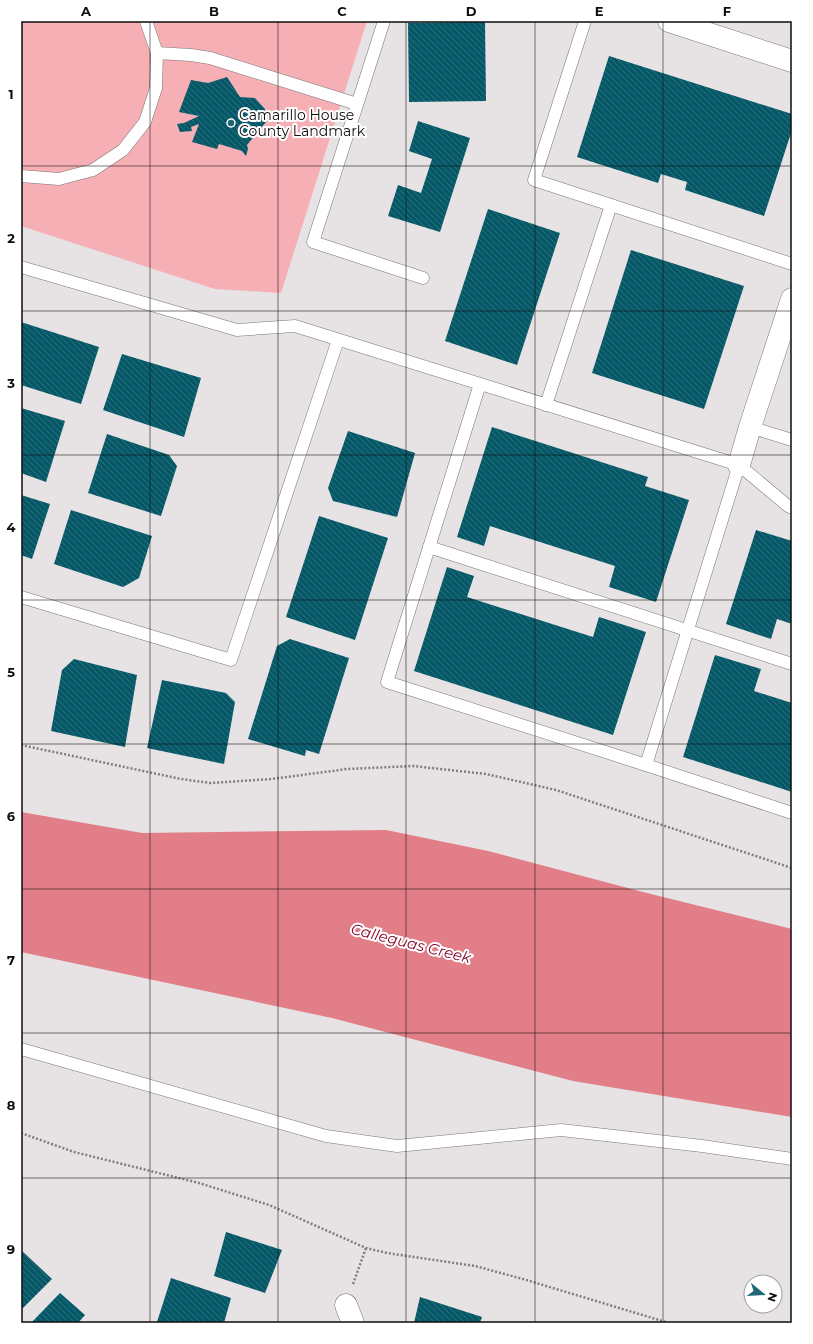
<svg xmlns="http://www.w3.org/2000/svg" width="813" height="1344" font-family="Montserrat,sans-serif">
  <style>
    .garden { fill: #f6afb5 }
    .water { fill: #e17e88 }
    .building { fill: url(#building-back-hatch) }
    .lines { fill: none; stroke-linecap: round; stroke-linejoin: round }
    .service-casing { stroke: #7a7677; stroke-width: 13 }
    .minor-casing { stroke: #7a7677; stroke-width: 23 }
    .path { stroke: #807d7d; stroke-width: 2.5; stroke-dasharray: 2 2; stroke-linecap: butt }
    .service { stroke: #fff; stroke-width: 12 }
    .minor { stroke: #fff; stroke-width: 22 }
    .grid { fill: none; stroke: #0e0c0c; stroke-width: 1; stroke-opacity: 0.55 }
    .poi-dot { fill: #206776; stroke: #fff; stroke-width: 1.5 }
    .labels { text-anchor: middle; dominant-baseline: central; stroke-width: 4; stroke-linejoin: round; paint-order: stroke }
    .poi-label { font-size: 14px; fill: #0e0c0c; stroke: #fff; text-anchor: start }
    .water-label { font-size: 15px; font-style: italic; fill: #85092d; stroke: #fff }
    .neatline { fill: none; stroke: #0e0c0c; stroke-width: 1.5 }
    .grid-label { font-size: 13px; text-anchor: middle; font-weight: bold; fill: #0e0c0c }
  </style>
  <defs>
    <pattern id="building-back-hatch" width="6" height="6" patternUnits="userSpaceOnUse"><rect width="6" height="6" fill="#045867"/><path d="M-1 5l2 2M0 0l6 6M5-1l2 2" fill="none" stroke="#31707b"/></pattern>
  </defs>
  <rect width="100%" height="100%" fill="#e7e2e3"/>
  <polygon class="garden" points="21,21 367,21 281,293 215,289 21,226"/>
  <polygon class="water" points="21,812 142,833 386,830 488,851 643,892 792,929 792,1117 573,1081 332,1018 21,952"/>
  <g class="building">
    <polygon points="485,22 486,101 409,102 408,23"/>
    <polygon points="609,56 792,114 792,130 764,216 685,190 687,182 661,174 658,183 577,157"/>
    <polygon points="227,77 240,97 255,98 265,109 266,122 247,145 248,149 246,156 242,151 219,144 217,149 192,142 199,124 191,127 192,131 180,132 177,124 184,123 199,116 179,112 191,80 208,83"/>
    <polygon points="418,121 470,138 440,232 388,216 398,185 421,193 432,159 409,151"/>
    <polygon points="488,209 560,233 517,365 445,341"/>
    <polygon points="631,250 744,286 704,409 592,373"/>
    <polygon points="21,322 99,347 81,404 21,385"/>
    <polygon points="122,354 201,378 184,437 103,410"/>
    <polygon points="21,408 65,421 46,482 21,473"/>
    <polygon points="492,427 648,477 645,486 689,500 656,602 609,587 615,566 490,526 484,546 457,537"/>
    <polygon points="348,431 415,453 397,517 333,501 328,488"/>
    <polygon points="107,434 169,455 177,466 161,516 88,493"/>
    <polygon points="21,495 50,504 32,559 21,555"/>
    <polygon points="71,510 152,536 139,578 123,587 54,564"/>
    <polygon points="319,516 388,538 355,640 286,617"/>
    <polygon points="756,530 792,541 792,624 777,619 771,639 726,624"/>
    <polygon points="447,567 474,576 467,597 593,637 599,617 646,632 613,735 414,671"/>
    <polygon points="290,639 349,658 319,754 306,750 305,756 248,739 277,646"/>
    <polygon points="715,655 761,669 754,691 792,703 792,792 683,757"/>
    <polygon points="74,659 137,675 125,747 51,731 62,670"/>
    <polygon points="162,680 226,693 235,702 224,764 147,748"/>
    <polygon points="226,1232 282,1250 265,1293 214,1276"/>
    <polygon points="21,1250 52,1279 21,1310"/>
    <polygon points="171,1278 231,1298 224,1323 160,1323 157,1322"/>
    <polygon points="60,1293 85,1315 78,1323 31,1323"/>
    <polygon points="420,1297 482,1317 480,1323 414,1323"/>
  </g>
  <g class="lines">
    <defs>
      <g id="service">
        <polyline points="384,21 313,242 423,278"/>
        <polyline points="585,21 534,180 792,264"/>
        <polyline points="157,53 191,55 210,58 357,104"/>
        <polyline points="21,176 59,179 93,170 123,150 145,122 156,88 157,53 146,21"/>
        <polyline points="21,267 237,330 295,326 739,465 788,506 792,508"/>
        <polyline points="480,384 387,682 646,765 739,465"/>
        <polyline points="546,405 611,205"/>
        <polyline points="750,427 792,440"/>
        <polyline points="429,547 792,664"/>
        <polyline points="21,597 231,660 338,340"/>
        <polyline points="646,765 792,813"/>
        <polyline points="21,1049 326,1136 397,1146 561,1130 702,1146 792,1159"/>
      </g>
      <g id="minor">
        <polyline points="669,21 792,61"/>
        <polyline points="739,465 750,427 792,299"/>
        <polyline points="346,1305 353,1323"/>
      </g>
    </defs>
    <use href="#service" class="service-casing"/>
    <use href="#minor" class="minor-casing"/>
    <g class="path">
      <polyline points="21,745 181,779 210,783 272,779 347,769 413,766 486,774 556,790 792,868"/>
      <polyline points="21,1133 74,1152 199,1183 269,1205 366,1248 387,1253 475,1266 523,1279 669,1323"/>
      <polyline points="353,1284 366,1248"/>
    </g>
    <use href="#service" class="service"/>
    <use href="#minor" class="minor"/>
  </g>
  <path class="grid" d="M150 21V1323M278 21V1323M406 21V1323M535 21V1323M663 21V1323M21 166H792M21 311H792M21 455H792M21 600H792M21 744H792M21 889H792M21 1033H792M21 1178H792"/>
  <circle class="poi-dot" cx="231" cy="123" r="4"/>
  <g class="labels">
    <g class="poi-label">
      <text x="239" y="115">Camarillo House<tspan x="239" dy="16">County Landmark</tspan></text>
    </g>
    <g class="water-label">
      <text transform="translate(411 943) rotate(14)">Calleguas Creek</text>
    </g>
  </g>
  <rect width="813" height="1344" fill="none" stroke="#ffffff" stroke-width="44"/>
  <g transform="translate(763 1294) rotate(108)"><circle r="19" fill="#ffffff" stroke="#9f9e9e"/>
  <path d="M0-3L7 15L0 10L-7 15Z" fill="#206776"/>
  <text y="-6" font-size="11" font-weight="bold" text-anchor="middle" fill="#0e0c0c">N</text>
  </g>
  <rect x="22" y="22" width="769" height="1300" class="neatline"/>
  <g class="grid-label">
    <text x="86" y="16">A</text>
    <text x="214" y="16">B</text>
    <text x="342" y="16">C</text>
    <text x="471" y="16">D</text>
    <text x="599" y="16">E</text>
    <text x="727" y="16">F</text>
    <text x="11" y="99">1</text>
    <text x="11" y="243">2</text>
    <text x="11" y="388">3</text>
    <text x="11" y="532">4</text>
    <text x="11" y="677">5</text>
    <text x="11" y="821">6</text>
    <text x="11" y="965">7</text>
    <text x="11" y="1110">8</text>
    <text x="11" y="1254">9</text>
  </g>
</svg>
